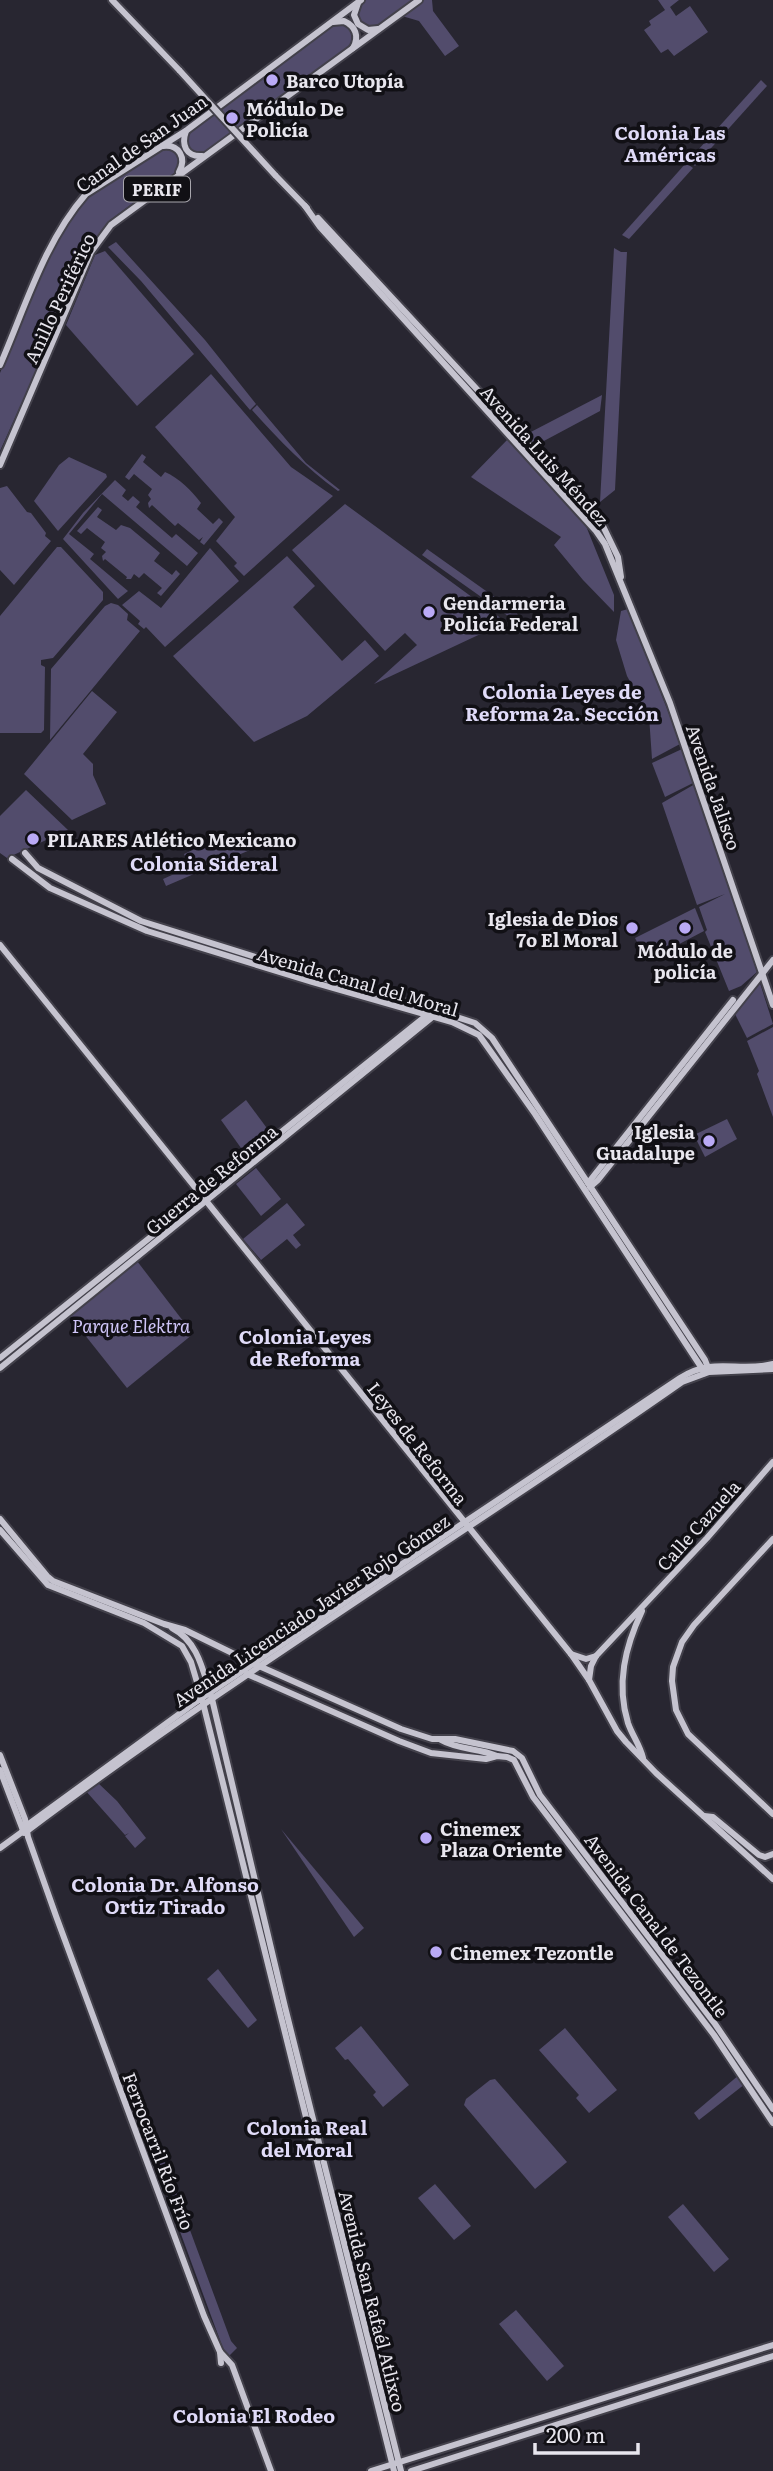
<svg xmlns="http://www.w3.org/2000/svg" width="773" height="2471" font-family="Literata,serif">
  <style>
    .green { fill: #524c6c }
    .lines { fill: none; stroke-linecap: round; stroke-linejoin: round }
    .major-casing { stroke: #43414b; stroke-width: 10 }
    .major { stroke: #c5c3cf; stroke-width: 6 }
    .major-bridge-casing { stroke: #43414b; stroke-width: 10; stroke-linecap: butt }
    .major-bridge { stroke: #c5c3cf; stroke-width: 6 }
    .poi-dot { fill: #baaaf6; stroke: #111015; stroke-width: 2.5 }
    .labels { text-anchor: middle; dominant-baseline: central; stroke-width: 7; stroke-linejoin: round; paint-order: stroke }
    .shield { fill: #111015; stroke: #a8a6ad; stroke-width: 2 }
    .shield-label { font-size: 16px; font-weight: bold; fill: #e8e6ee }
    .poi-label { font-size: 18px; font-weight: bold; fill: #e8e6ee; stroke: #111015; text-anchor: start }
    .street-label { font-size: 18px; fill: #e8e6ee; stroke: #111015 }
    .park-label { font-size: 18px; font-style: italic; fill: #d0c6f9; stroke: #111015 }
    .neighbourhood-label { font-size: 19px; font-weight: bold; fill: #e0dbf8; stroke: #111015 }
  </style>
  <rect width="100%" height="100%" fill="#282631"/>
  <g class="green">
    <polygon points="364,0 414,0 378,27 370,30 357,21 357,6"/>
    <polygon points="423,0 432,0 433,11 459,46 445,56 419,21 402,16"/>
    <polygon points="658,0 679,0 670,7 676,16 690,6 708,32 674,56 668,49 661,53 644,30 651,25 649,21 665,10"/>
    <path d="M336 23C352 24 355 37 348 50L202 154H194L187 149V134L329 26Z"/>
    <polygon points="761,80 767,86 695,166 689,160"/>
    <polygon points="168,148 176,151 181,159 177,171 110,220 96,238 0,451 0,373 57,237 88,196 163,149"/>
    <polygon points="686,163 693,168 629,239 622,235"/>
    <polygon points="116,242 205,340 256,404 250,410 141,281 108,247"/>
    <polygon points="614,248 621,252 627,252 615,490 600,502"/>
    <polygon points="105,251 194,354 137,406 66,325 95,255"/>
    <polygon points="211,374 291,467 333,496 244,576 234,566 237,563 216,541 235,517 155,427"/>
    <polygon points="602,395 600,411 542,442 537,448 525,435"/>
    <path d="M257 405 306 463 340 490 338 491C304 466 280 441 252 410Z"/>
    <polygon points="508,439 586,526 614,595 614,612 583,580 554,545 561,537 471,477"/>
    <path d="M142 454 146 457 143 462 161 477 165 472C179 478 192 491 201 503L197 509 213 524 219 518 223 522 204 545 200 542 203 537 199 540 178 523 175 526 152 505 149 508 148 503 151 499 148 495 152 489 134 474 129 480 125 477Z"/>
    <polygon points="69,457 106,474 107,477 58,531 34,501 59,465"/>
    <polygon points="115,480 126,490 122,496 128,501 133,496 140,502 136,507 172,538 176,534 198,553 187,566 102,494 69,534 94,554 90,559 128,591 118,599 63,539 83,513"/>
    <polygon points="7,486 27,512 31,513 46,533 45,536 51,541 14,585 0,570 0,488"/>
    <polygon points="345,504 506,622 374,684 417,645 405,633 385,651 292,550"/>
    <polygon points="98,507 102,510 97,517 116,530 121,525 130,528 160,553 154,561 172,575 176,570 180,574 161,596 157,593 162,588 144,573 139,578 134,574 131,579 126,579 127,577 105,559 103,561 102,556 106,552 101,548 105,542 87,528 81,534 77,531"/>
    <polygon points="57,547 61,547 103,592 103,600 53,658 41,660 41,665 45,667 44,730 41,733 0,733 0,616"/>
    <polygon points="210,548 239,581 165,647 146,627 144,629 138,624 140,621 122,605 139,591 161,608"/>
    <polygon points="427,549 517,613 519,618 516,621 508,616 422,555"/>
    <polygon points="287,556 315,586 293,607 342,661 365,640 379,656 307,716 254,742 173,656"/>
    <polygon points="111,603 118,605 128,614 127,620 140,631 50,740 51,669 105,606"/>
    <path d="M628 609C645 655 664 698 680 744L652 759 649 716 627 676 616 640 621 611Z"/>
    <polygon points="92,691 117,712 83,754 93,764 93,775 106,804 72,820 24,774"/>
    <polygon points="682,749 693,783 665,797 652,763"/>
    <polygon points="695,784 757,972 741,986 729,991 705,932 707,930 699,907 725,894 697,905 662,803"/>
    <polygon points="26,790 68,830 7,858 0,853 0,816"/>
    <polygon points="228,834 250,850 166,886 163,879 190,867 184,854"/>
    <polygon points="695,908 704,931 647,961 635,938"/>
    <polygon points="759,980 773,1024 747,1038 734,1012"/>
    <polygon points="773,1027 773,1117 757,1074 759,1071 747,1041"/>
    <polygon points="246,1100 272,1135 246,1155 221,1120"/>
    <polygon points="727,1119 737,1139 705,1157 694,1135"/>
    <polygon points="256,1168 281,1199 261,1216 236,1184"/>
    <polygon points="287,1203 305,1225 293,1235 301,1245 296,1249 287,1239 261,1260 243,1239"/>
    <polygon points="137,1261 193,1334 127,1388 69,1315"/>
    <polygon points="97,1782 117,1801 146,1838 135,1848 125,1836 129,1833 125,1835 85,1790"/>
    <polygon points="281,1829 364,1928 354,1937"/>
    <polygon points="218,1969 257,2020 248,2028 207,1979"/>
    <polygon points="361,2026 409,2085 383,2107 373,2095 376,2092 348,2059 345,2060 335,2048"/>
    <polygon points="565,2028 617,2090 589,2113 576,2098 579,2095 539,2050"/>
    <polygon points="739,2075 745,2084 699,2120 694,2113"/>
    <polygon points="495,2079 567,2162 535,2189 464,2105 466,2099 490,2080"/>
    <polygon points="150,2122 231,2341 237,2348 229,2356 224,2351 143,2131"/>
    <polygon points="435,2184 471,2226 454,2240 418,2198"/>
    <polygon points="683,2204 729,2259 714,2272 668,2217"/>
    <polygon points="516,2310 564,2366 547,2381 499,2324"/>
  </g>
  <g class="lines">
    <defs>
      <g id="major">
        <polyline points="112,0 180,71"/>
        <polyline points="358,3 354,15 358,24 368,30 378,29"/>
        <path d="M333 22 344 21C355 26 360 36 353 48"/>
        <path d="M186 131C181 145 186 157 202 156"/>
        <path d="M163 146C179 144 187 158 179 172"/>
        <polyline points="275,175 307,208"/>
        <polyline points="305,206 320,227 596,531 605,544 670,703 773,1005"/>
        <polyline points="318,218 602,524 618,557 621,577"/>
        <path d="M0 365C25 308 44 242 86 194L187 130 361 0"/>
        <polyline points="0,465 91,252 111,225 419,0"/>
        <polyline points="25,853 38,868 141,921 354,988 438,1011 475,1023 492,1038 705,1360 709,1370"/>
        <polyline points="12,859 50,888 147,931 312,982 452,1022 479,1035 535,1114 705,1373"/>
        <polyline points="0,945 571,1654 589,1680 617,1731 626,1742 656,1773 773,1879"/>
        <polyline points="588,1183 733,1000"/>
        <polyline points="590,1187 598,1180 773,960"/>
        <polyline points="0,1358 427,1015"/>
        <polyline points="0,1368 435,1015"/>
        <polyline points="0,1519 47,1576 53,1581 164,1624 185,1630 259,1666 401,1729 432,1739 455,1739 513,1751 522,1758 540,1795 715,2024 773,2109"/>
        <polyline points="0,1530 48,1585 144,1623 182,1646 191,1662 202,1699 394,2471"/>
        <polyline points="773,1539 694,1625 682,1642 673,1667 672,1681 676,1710 688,1734 773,1814"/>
        <path d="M642 1611C625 1647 616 1684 628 1723 632 1735 640 1745 643 1758"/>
        <path d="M172 1628C199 1642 203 1672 212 1699L285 2007 401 2471"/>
        <polyline points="571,1654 586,1659 596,1656"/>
        <polyline points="247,1674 399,1741 431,1753 486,1759 497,1756 507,1757 514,1760 533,1797 714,2035 773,2123"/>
        <polyline points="589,1680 591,1666 596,1656 707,1538 773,1462"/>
        <path d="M441 1740C458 1750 479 1748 497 1756"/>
        <polyline points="0,1755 25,1819 28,1837 56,1916 204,2316 220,2352 232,2365 271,2471"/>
        <polyline points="0,1770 24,1833"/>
        <polyline points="704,1816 713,1817 759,1855 765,1857 773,1854"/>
        <path d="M22 1832 27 1831C239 1672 465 1534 682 1382L709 1372 773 1369"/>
        <path d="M0 1848 22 1832 26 1826 193 1704 680 1378C715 1356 737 1373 773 1364"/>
        <polyline points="220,2352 221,2363"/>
        <polyline points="371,2471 773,2345"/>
        <polyline points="411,2471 773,2356"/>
      </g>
    </defs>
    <use href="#major" class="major-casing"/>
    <use href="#major" class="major"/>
    <defs>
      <polyline id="major-bridge" points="180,71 275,175"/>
    </defs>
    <use href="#major-bridge" class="major-bridge-casing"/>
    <use href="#major-bridge" class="major-bridge"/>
  </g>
  <g class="poi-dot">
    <circle cx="272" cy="80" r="7"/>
    <circle cx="232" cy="118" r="7"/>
    <circle cx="429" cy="612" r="7"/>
    <circle cx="33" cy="839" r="7"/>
    <circle cx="632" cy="928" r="7"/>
    <circle cx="685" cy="928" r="7"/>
    <circle cx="709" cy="1141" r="7"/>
    <circle cx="426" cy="1838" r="7"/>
    <circle cx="436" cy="1952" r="7"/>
  </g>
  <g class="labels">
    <rect class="shield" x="124" y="176.5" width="66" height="25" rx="5"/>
    <g class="shield-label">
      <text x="157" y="189">PERIF</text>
    </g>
    <g class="poi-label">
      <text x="286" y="80">Barco Utopía</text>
      <text x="246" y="108">Módulo De<tspan x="246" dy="21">Policía</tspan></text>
      <text x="443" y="602">Gendarmeria<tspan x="443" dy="21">Policía Federal</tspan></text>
      <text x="47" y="839">PILARES Atlético Mexicano</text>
      <text x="618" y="918" text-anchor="end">Iglesia de Dios<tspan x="618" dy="21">7o El Moral</tspan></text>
      <text x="685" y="950" text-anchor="middle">Módulo de<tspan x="685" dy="21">policía</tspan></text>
      <text x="695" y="1131" text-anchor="end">Iglesia<tspan x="695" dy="21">Guadalupe</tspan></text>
      <text x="440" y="1828">Cinemex<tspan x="440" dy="21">Plaza Oriente</tspan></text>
      <text x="450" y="1952">Cinemex Tezontle</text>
    </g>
    <g class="street-label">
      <text transform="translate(141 143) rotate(-35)">Canal de San Juan</text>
      <text transform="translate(59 298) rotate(-65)">Anillo Periférico</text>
      <text transform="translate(545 455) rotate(48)">Avenida Luis Méndez</text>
      <text transform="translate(714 787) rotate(71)">Avenida Jalisco</text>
      <text transform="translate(358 981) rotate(16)">Avenida Canal del Moral</text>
      <text transform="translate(211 1179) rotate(-39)">Guerra de Reforma</text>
      <text transform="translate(418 1443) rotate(52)">Leyes de Reforma</text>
      <text transform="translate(698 1525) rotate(-48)">Calle Cazuela</text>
      <text transform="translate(311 1610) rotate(-34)">Avenida Licenciado Javier Rojo Gómez</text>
      <text transform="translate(657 1925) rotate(53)">Avenida Canal de Tezontle</text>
      <text transform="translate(159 2151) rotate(69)">Ferrocarril Río Frío</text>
      <text transform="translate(373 2301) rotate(76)">Avenida San Rafaél Atlixco</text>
    </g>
    <g class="park-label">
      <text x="131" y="1325">Parque Elektra</text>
    </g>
    <g class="neighbourhood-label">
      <text x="670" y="132">Colonia Las<tspan x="670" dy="22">Américas</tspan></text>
      <text x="562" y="691">Colonia Leyes de<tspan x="562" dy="22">Reforma 2a. Sección</tspan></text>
      <text x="204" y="863">Colonia Sideral</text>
      <text x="305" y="1336">Colonia Leyes<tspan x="305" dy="22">de Reforma</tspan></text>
      <text x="165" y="1884">Colonia Dr. Alfonso<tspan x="165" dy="22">Ortiz Tirado</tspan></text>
      <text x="307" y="2127">Colonia Real<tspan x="307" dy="22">del Moral</tspan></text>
      <text x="254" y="2415">Colonia El Rodeo</text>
    </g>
  </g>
  <path d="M535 2443v10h103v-10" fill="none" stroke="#e8e6ee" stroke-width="3.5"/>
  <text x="546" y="2443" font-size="21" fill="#e8e6ee" stroke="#111015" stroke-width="5" paint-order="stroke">200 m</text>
</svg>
